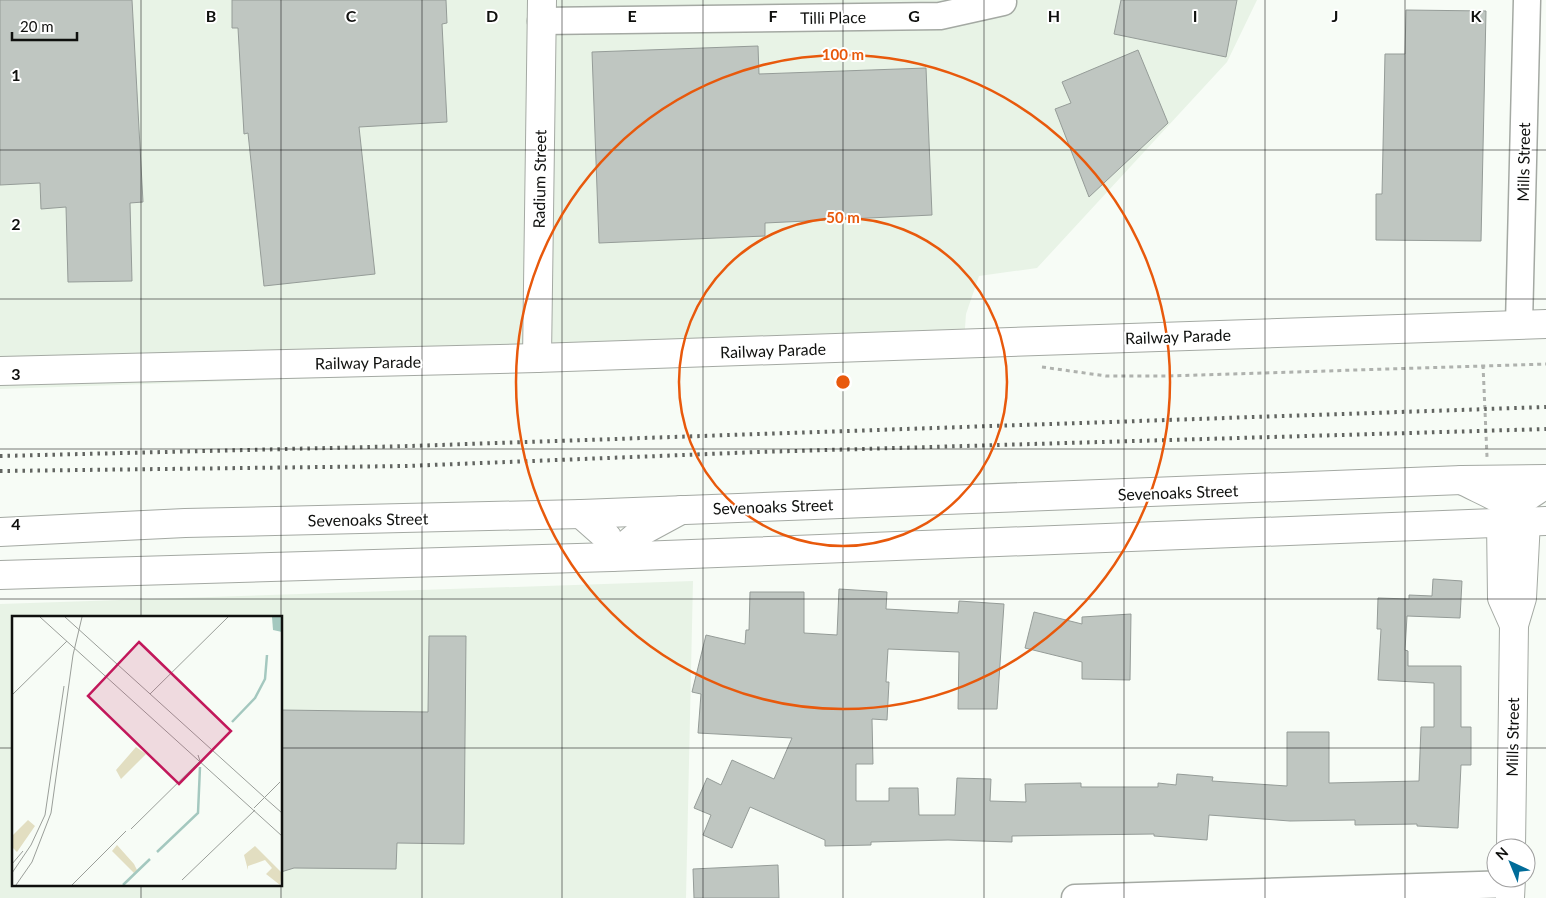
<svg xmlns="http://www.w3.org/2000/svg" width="1546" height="898" font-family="Lato,sans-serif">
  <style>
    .built { fill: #e8f3e6; fill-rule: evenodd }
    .building { fill: #bfc6c1; stroke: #959c98 }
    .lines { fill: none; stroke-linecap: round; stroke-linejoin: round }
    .minor-casing { stroke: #a4a9a3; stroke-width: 29 }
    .tertiary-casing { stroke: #a4a9a3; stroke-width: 30 }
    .secondary-casing { stroke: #a4a9a3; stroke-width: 30 }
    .path { stroke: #afb2ae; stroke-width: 3; stroke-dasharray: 4 4; stroke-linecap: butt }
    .minor { stroke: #fff; stroke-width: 26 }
    .tertiary { stroke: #fff; stroke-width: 28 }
    .secondary { stroke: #fff; stroke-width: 28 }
    .rail { stroke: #626561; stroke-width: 4; stroke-dasharray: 2.5 5; stroke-linecap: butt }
    .grid { fill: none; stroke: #0f100e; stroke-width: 1; stroke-opacity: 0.55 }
    .ring { fill: none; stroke: #e8590c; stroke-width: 2.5 }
    .labels { text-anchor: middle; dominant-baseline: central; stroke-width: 4; stroke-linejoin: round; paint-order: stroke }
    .street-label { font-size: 16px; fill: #0f100e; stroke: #fff }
    .inset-river { fill: none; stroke: #a4c8bf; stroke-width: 2.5 }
    .inset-road { fill: none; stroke: #9a9e99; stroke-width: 1 }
    .view { fill: #c2185b; fill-opacity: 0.15; stroke: #c2185b; stroke-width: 2.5 }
    .inset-edge { fill: none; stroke: #0f100e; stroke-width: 2.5 }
    .grid-label { font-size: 16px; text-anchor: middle; font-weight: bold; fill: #0f100e; stroke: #fff; stroke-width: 4; stroke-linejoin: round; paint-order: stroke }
    .centre { fill: #e8590c; stroke: #fff; stroke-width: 2.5 }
    .ring-label { font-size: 15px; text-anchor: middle; font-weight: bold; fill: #e8590c; stroke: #fff; stroke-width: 4; stroke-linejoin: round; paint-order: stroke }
  </style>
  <rect width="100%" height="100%" fill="#f7fcf6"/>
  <g class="built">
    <polygon points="0,0 1257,0 1227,62 1037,268 979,276 966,314 963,356 0,389"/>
    <path d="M693 581 686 898H0V604ZM14 617H281V884H14Z"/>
  </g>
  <g class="building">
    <polygon points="0,0 132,0 143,202 130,203 132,281 68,282 66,207 41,209 40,183 0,185"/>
    <polygon points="232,0 446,0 447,23 442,24 447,122 359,127 375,274 264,286 248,133 244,134 238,28 232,28"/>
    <polygon points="1121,0 1237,0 1226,57 1114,34"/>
    <polygon points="1406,10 1486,11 1481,241 1376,240 1376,194 1382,194 1385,54 1405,54"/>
    <polygon points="758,46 759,74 926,68 932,215 765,223 765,236 599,243 592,52"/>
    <polygon points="1138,50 1168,123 1089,197 1055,109 1071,103 1062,82"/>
    <polygon points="1433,579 1462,581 1460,618 1407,616 1405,650 1408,651 1408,666 1461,666 1461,727 1471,727 1471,765 1461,765 1458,828 1417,826 1417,824 1355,825 1355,820 1290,821 1209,815 1207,840 1154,836 1154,834 1076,835 1012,836 1012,842 948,840 871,842 871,845 825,846 825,840 750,807 732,848 703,835 711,815 694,808 707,778 721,785 732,760 774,779 792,738 698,733 701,694 692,692 706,635 745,644 746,630 749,630 750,592 804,592 804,633 837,635 839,589 887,592 886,609 958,613 959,601 1004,604 997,709 958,709 959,652 888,649 886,682 889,682 887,720 872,719 873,764 856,764 856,801 889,801 889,788 918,788 919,815 955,815 957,778 991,779 990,801 1026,802 1025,784 1081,783 1081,787 1158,787 1158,783 1176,785 1177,774 1213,777 1212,781 1287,786 1287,732 1329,732 1329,783 1419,781 1421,727 1434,727 1434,683 1378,680 1381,629 1377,629 1378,598 1409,599 1409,595 1432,596"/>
    <polygon points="1034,612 1082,624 1082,617 1131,614 1130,680 1082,679 1082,662 1025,648"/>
    <polygon points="429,636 466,636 464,844 397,843 396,869 294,868 281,872 281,710 428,712"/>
    <polygon points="778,865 779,898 694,898 693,869"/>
  </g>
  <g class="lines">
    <defs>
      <g id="minor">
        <polyline points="541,21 940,16 1003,2"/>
        <polyline points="1519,324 1527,0"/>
        <polyline points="1075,898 1510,884"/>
      </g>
      <g id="tertiary">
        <polyline points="537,358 542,0"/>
        <polyline points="0,371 537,358 1546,324"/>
        <path d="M1462 480C1482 491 1514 502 1526 521L1522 598 1514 625 1511 848"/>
        <polyline points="581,514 607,537 612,557 644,530 681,510"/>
        <path d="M1514 625 1502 598 1501 522C1511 505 1530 495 1546 484"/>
        <polyline points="1510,898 1511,878"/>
      </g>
      <g id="secondary">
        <polyline points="0,532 185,523 581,514 1462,480 1546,479"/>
        <polyline points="0,575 612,557 1546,521"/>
      </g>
    </defs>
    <use href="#minor" class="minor-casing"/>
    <use href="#tertiary" class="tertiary-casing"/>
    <use href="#secondary" class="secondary-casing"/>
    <g class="path">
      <polyline points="1483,365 1487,457"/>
      <polyline points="1042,367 1106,376 1168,376 1546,364"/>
    </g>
    <use href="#minor" class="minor"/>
    <use href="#tertiary" class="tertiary"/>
    <use href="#secondary" class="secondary"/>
    <g class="rail">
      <polyline points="0,456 410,446 1546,407"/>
      <polyline points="0,471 406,466 759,452 1546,429"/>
    </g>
  </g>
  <path class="grid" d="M141 0V617M281 0V617M422 0V898M562 0V898M703 0V898M843 0V898M984 0V898M1124 0V898M1265 0V898M1405 0V898M0 150H1546M0 299H1546M0 449H1546M0 599H1546M0 748H14M281 748H1546M141 884V898M281 884V898"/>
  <g class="ring">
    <circle cx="843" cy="382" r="164"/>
    <circle cx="843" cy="382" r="327"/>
  </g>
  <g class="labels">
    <g class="street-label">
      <text transform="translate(833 17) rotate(-1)">Tilli Place</text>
      <text transform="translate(1523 162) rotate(-89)">Mills Street</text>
      <text transform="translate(539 179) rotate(-89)">Radium Street</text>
      <text transform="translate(1178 336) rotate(-2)">Railway Parade</text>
      <text transform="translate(773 350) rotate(-2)">Railway Parade</text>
      <text transform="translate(368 362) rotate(-1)">Railway Parade</text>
      <text transform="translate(1178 492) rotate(-2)">Sevenoaks Street</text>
      <text transform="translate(773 506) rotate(-2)">Sevenoaks Street</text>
      <text transform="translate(368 519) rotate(-1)">Sevenoaks Street</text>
      <text transform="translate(1512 737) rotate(-89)">Mills Street</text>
    </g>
  </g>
  <g transform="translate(12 616)">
    <rect width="270" height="270" fill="#f7fcf6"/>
    <path d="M124 131 134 138 109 163 104 154ZM16 204 23 210 5 236 0 231V220ZM105 229 122 248 125 254 122 257 100 235ZM243 230 270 257 268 269 254 258 260 252 253 244 236 250V254L232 239Z" fill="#e2dec1"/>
    <path d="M260 1H270V16L261 14Z" fill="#a4c8bf"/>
    <path class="inset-river" d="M220 106 243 82 253 63 255 39M145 236 186 197 188 151M111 269 138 243"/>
    <path class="inset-road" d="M28 1 270 220M53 1 252 181M138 78 216 1M0 79 55 25M253 182 270 197M242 192 268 166M119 213 188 145 186 139M0 248 11 235M0 257 19 229 33 199 52 70M170 264 243 194M4 269 20 246 39 197 61 39 70 1M60 269 114 215"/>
    <path class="view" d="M127 26 219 115 167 168 76 80Z"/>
    <rect width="270" height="270" class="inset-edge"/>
  </g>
  <g class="grid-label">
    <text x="211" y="22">B</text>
    <text x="351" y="22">C</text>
    <text x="492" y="22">D</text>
    <text x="632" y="22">E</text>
    <text x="773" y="22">F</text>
    <text x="914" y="22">G</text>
    <text x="1054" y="22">H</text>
    <text x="1195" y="22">I</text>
    <text x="1335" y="22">J</text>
    <text x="1476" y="22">K</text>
    <text x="16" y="81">1</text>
    <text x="16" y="230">2</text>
    <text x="16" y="380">3</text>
    <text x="16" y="530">4</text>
  </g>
  <circle cx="843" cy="382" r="8" class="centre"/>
  <g class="ring-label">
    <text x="843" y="60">100 m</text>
    <text x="843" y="223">50 m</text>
  </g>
  <g transform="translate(1511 863) rotate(316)"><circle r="24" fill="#ffffff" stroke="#9f9f9f"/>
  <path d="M0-4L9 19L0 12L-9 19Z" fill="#006c99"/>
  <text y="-8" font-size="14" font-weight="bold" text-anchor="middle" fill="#0f100e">N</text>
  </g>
  <path d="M12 32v8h65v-8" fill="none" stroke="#0f100e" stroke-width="2.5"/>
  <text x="20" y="32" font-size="15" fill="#0f100e" stroke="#ffffff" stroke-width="4" paint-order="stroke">20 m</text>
</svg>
